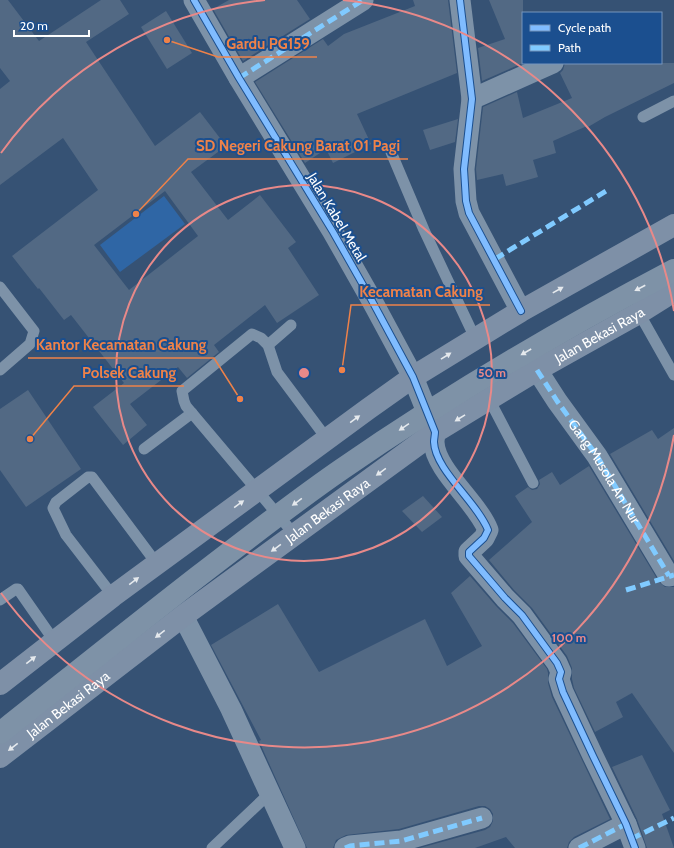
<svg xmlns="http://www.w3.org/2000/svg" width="674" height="848" font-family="Cabin,sans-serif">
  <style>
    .green { fill: #2f66a5 }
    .building { fill: #526984; fill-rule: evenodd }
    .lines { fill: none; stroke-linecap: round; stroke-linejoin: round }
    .service { stroke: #7d92a8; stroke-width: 11 }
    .minor { stroke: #7d92a8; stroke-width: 21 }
    .trunk { stroke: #7e90a7; stroke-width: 22 }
    .motorway-bridge { stroke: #7e92a7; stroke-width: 22 }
    .quiet { stroke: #80caff; stroke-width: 5; stroke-dasharray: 10 5; stroke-linecap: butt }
    .cycleway-casing { stroke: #1b4f8f; stroke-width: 8 }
    .cycleway { stroke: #80bcff; stroke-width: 6 }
    .oneway { fill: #e5e9ed }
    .ring { fill: none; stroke: #e88989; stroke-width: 2 }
    .labels { text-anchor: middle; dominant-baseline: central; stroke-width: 4; stroke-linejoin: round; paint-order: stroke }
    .street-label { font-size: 14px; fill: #fff; stroke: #1b4f8f }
    .centre { fill: #e88989; stroke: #1b4f8f; stroke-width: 2 }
    .ring-label { font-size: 12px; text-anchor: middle; font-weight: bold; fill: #e88989; stroke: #1b4f8f; stroke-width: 4; stroke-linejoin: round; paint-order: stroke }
    .leader { fill: none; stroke: #ee8249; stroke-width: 1.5 }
    .callout-dot { fill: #ee8249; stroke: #1b4f8f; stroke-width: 1.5 }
    .callout-label { font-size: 15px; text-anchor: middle; font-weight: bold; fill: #ee8249; stroke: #1b4f8f; stroke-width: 4; stroke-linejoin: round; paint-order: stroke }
  </style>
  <rect width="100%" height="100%" fill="#365274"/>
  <polygon class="green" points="164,196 185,224 120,272 100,245"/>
  <g class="building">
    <path d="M0 0H8L39 41 101 0H120L129 14 86 42 155 146 200 112 226 146 191 172 228 220 260 195 296 242 288 248 319 295 277 323 265 305 214 345 219 352 187 378 178 367 130 404 147 425 123 445 93 407 124 383 71 315 64 320 39 288 38 289 12 256 98 190 63 138 0 185V89L10 81 0 68ZM165 191 198 236 129 290 94 245Z"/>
    <polygon points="229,0 297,0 310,19 243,61 213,9"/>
    <polygon points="413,0 448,0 457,73 357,114 371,144 333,163 326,149 305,163 255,82 323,39 328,46 344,34 415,6"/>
    <polygon points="489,0 523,0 523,63 482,81 478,48 505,39"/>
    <polygon points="166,11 192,53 167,69 141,27"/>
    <polygon points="565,63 674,63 674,83 605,117 588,127 587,126 553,141 556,153 533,160 538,177 506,186 503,174 477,180 476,169 483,107 517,92 523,118 572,98 560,73 563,70"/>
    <polygon points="458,119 455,142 430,150 423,130"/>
    <polygon points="28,390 81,469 26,507 0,470 0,409"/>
    <polygon points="674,428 674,561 610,454 652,430 658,439"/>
    <polygon points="589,466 659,582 665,587 674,587 674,753 632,693 616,702 623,717 595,732 574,688 572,679 572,668 567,656 532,608 514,590 489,560 532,522 515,496 528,487 532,490 537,489 540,484 539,480 552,472 560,485"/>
    <polygon points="423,496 442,517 422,532 402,511"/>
    <polygon points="470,576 496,606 513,623 547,669 548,673 548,683 552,697 610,819 574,837 569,842 567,848 515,848 506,837 475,848 420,848 485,830 490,827 493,821 493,814 490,809 485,806 479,806 399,829 346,835 336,840 333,848 307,848 259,741 261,740 211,645 278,604 319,672 425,619 447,666 482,646 451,593"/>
    <polygon points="642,755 670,810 662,814 674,848 647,848 637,819 612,767"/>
  </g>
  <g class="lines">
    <g class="service">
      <polyline points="643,117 674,101"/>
      <polyline points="391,152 424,230 475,338"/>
      <polyline points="0,287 34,331 30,344 0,370"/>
      <polyline points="639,313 674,375"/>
      <polyline points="268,345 291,325"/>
      <polyline points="489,399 533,483"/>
      <polyline points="144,449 192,413"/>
      <polyline points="294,534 186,406 184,401 182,391 252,334 261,338 268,345 277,372 327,439"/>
      <polyline points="113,596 66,535 53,508 56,502 88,477 92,477 157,564"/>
      <polyline points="0,600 16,589 18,589 55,642"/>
      <polyline points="212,848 270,793"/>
    </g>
    <g class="minor">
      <path d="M194 0 239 78 333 232 371 299 413 377 435 432C435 435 434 439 434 442 435 470 477 502 488 530L484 538 469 552V556L505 598 522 615 557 663 561 672 559 679 563 692 593 756 626 824 635 848"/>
      <polyline points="460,0 472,99 464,169 466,201 469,213 521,311"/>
      <polyline points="239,78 363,0"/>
      <polyline points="472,99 553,63"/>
      <polyline points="537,370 557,401 597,456 669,576 674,575"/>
      <polyline points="183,616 231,709 295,848"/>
      <polyline points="345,848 350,846 401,841 482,818"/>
      <polyline points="579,848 626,824"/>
    </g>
    <g class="trunk">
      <polyline points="0,684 113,596 368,409 413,377 521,311 674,225"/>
      <path id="s1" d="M0 757 183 616 435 432 537 370 639 313 674 291"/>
    </g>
    <path class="motorway-bridge" d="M0 733C67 680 133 627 200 575 247 539 294 502 342 469 449 395 560 330 674 270"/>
    <g class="quiet">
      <polyline points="239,78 363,0"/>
      <polyline points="495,259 606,191"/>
      <path id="s2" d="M537 370 557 401 597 456 669 576"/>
      <polyline points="626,590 674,575"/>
      <polyline points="631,839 674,818"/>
      <polyline points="345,848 350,846 401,841 482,818"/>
      <polyline points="579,848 626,824"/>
    </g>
    <defs>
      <g id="cycleway">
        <path d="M194 0 239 78 333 232 371 299 413 377 435 432C435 435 434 439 434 442 435 470 477 502 488 530L484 538 469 552V556L505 598 522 615 557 663 561 672 559 679 563 692 593 756 626 824 635 848"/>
        <polyline points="460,0 472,99 464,169 466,201 469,213 521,311"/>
      </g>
    </defs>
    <use href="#cycleway" class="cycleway-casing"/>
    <use href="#cycleway" class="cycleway"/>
  </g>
  <defs><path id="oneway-solid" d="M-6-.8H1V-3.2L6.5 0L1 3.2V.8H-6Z"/></defs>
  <g class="oneway">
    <use href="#oneway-solid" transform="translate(640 288) rotate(152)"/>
    <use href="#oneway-solid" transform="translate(558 290) rotate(-29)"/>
    <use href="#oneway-solid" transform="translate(526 352) rotate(150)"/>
    <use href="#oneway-solid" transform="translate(446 356) rotate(-32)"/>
    <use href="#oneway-solid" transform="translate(460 418) rotate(148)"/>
    <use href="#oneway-solid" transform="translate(355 419) rotate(-36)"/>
    <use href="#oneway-solid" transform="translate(404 427) rotate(146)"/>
    <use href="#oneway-solid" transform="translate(381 472) rotate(144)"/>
    <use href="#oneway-solid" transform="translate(297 502) rotate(144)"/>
    <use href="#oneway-solid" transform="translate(239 504) rotate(-36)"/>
    <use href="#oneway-solid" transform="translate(276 548) rotate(144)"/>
    <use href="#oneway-solid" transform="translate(134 581) rotate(-37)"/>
    <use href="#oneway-solid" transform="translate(160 634) rotate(142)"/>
    <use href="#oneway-solid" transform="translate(31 660) rotate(-38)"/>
    <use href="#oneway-solid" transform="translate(13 747) rotate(142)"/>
  </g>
  <g class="ring">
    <circle cx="304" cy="373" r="188"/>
    <path d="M674 435A375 375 0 0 1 1 593M1 153A375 375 0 0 1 265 0M343 0A375 375 0 0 1 674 311"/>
  </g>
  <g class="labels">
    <g class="street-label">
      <text transform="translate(337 217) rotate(59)">Jalan Kabel Metal</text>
      <text stroke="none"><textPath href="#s1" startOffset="734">Jalan Bekasi Raya</textPath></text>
      <text stroke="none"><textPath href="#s2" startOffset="122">Gang Musola An Nur</textPath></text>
      <text stroke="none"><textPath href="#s1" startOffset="410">Jalan Bekasi Raya</textPath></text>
      <text stroke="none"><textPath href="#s1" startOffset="86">Jalan Bekasi Raya</textPath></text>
    </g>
  </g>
  <circle cx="304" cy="373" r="6" class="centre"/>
  <g class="ring-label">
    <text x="492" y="377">50 m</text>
    <text x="569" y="642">100 m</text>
  </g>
  <path class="leader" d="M167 40L218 57H317M136 214L188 159H408M342 370L351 305H490M240 399L214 358H28M30 439L74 386H184"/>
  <g class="callout-dot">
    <circle cx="167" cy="40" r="4"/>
    <circle cx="136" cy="214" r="4"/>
    <circle cx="342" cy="370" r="4"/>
    <circle cx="240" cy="399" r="4"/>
    <circle cx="30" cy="439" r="4"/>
  </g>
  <g class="callout-label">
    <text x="268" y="49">Gardu PG159</text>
    <text x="298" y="151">SD Negeri Cakung Barat 01 Pagi</text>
    <text x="421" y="297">Kecamatan Cakung</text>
    <text x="121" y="350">Kantor Kecamatan Cakung</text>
    <text x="129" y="378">Polsek Cakung</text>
  </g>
  <rect x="522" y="12" width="140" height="52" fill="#1b4f8f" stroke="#7695bc"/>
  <rect x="530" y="25" width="20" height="6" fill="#80bcff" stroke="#7695bc"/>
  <text x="558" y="32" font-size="12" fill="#ffffff">Cycle path</text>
  <rect x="530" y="45" width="20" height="6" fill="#80caff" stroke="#7695bc"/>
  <text x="558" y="52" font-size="12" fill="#ffffff">Path</text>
  <path d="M14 30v6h75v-6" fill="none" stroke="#ffffff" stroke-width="2"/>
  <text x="20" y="30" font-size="12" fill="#ffffff" stroke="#1b4f8f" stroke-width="3" paint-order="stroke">20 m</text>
</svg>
